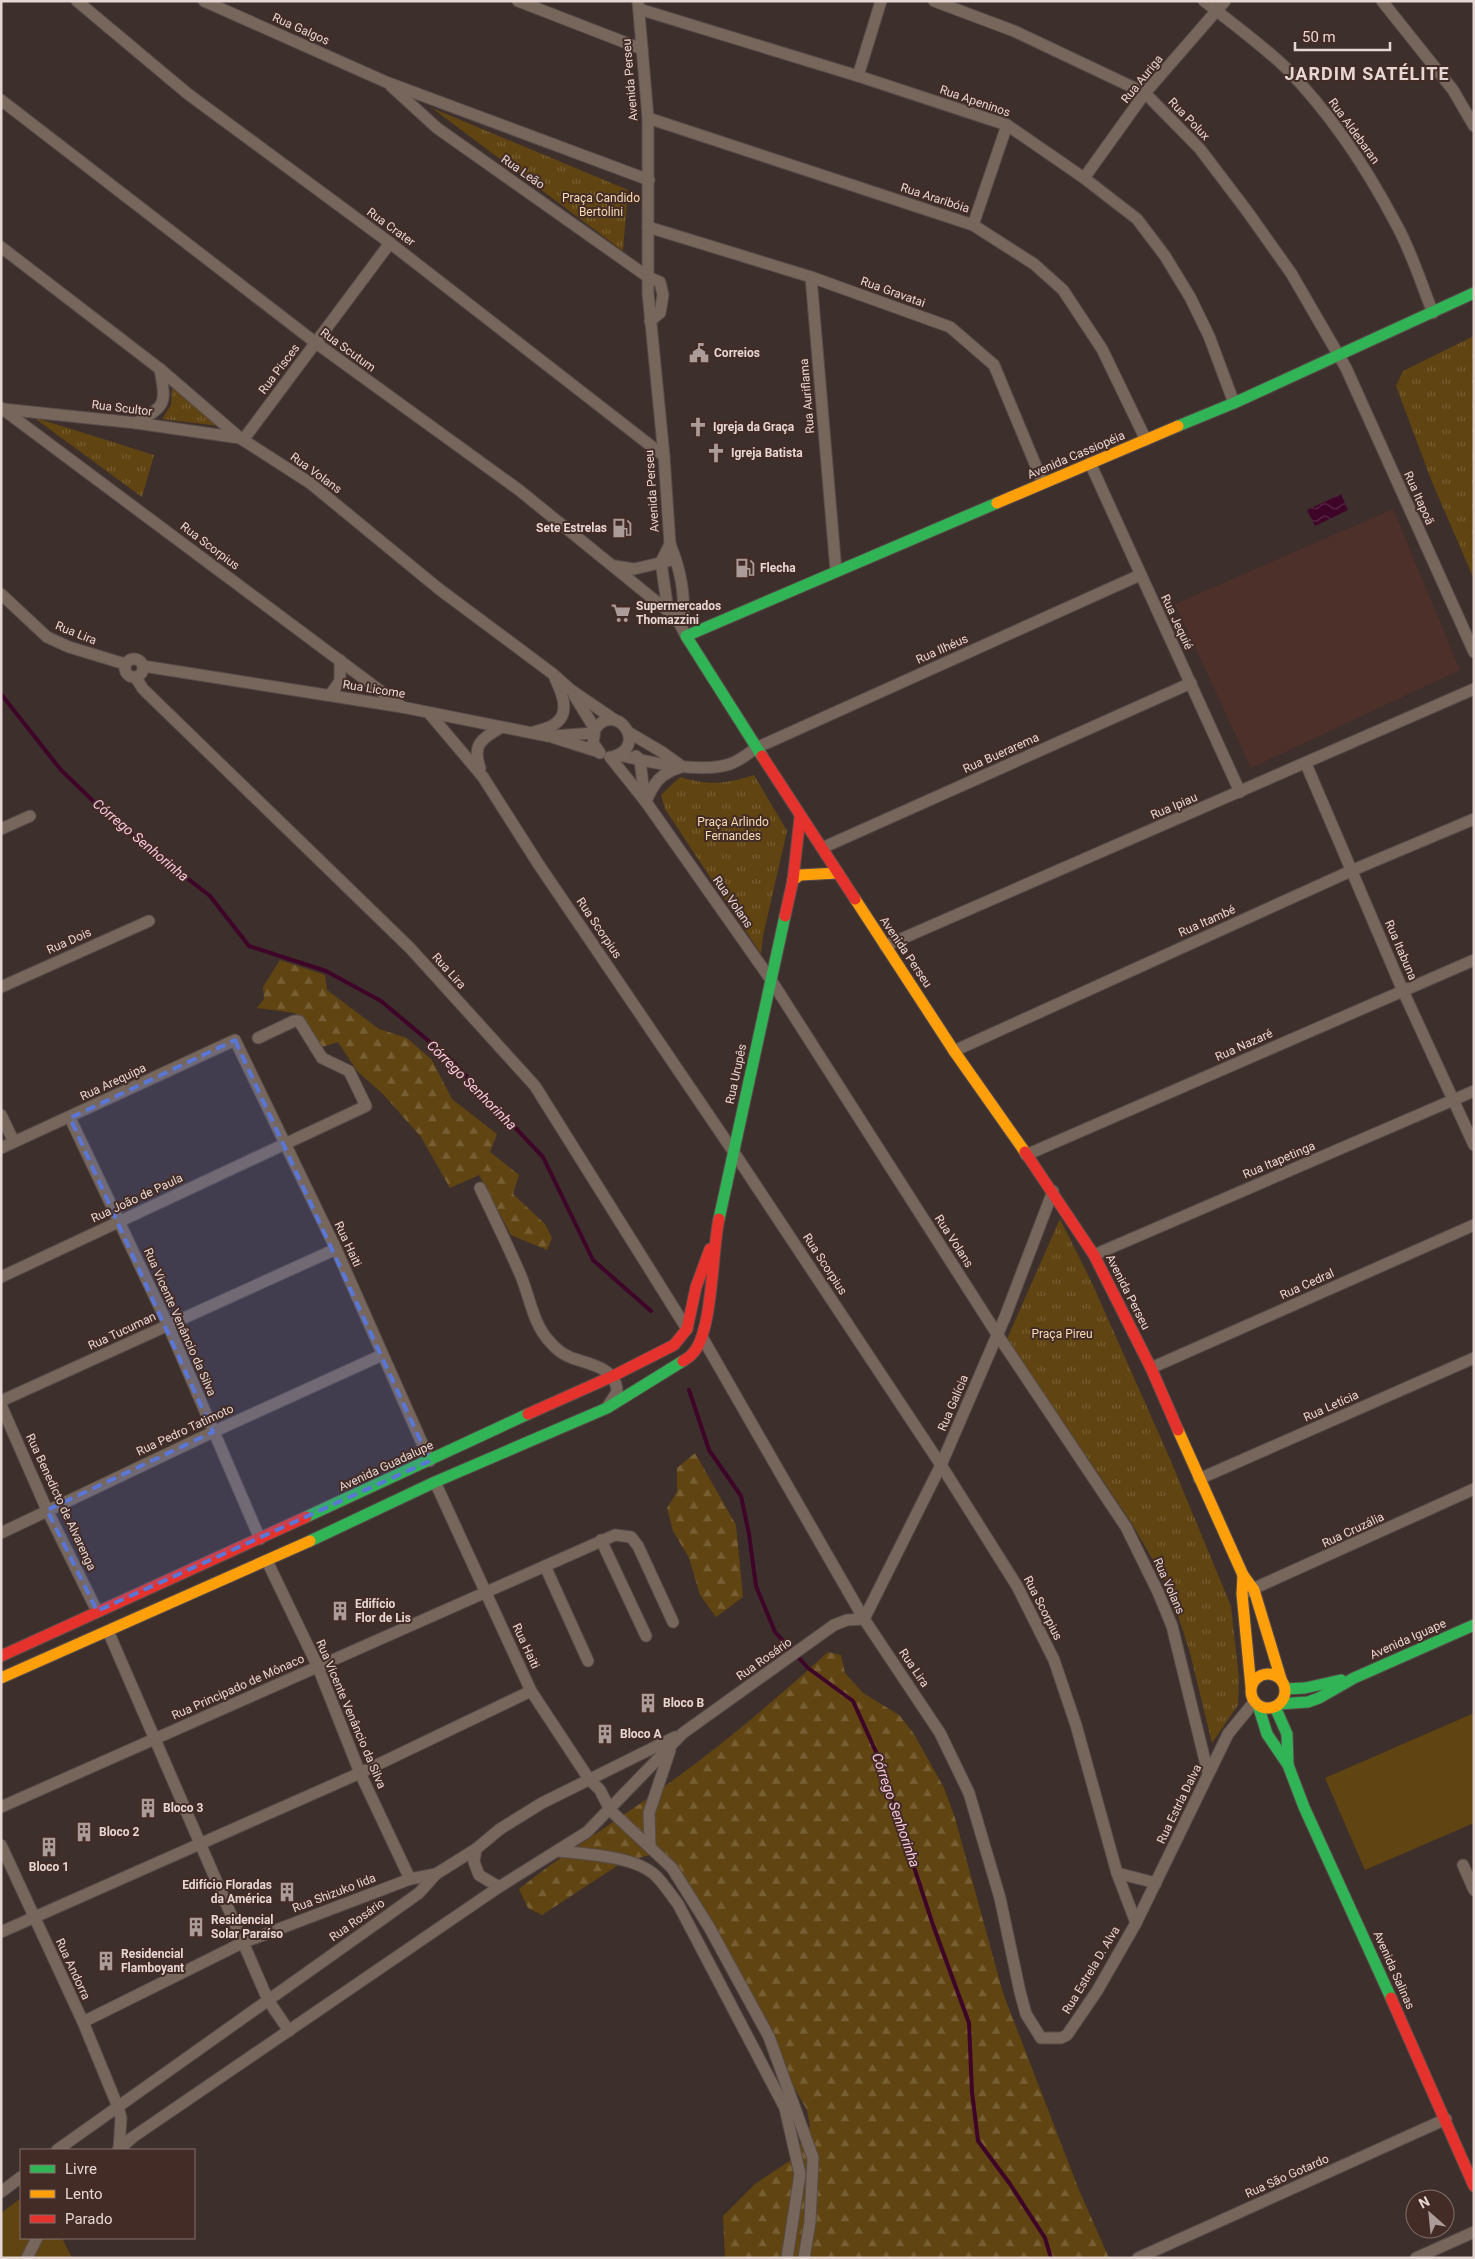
<svg xmlns="http://www.w3.org/2000/svg" width="1475" height="2259" font-family="Roboto,sans-serif">
  <style>
    .built { fill: #4d302a }
    .grass { fill: #604411 }
    .forest { fill: url(#forest-firs) }
    .park { fill: url(#park-tufts) }
    .water { fill: url(#water-waves) }
    .lines { fill: none; stroke-linecap: round; stroke-linejoin: round }
    .stream { stroke: #3e0528; stroke-width: 4 }
    .street-casing { stroke: #574b49; stroke-width: 13 }
    .fast-casing { stroke: #574b49; stroke-width: 13 }
    .slow-casing { stroke: #574b49; stroke-width: 13 }
    .jam-casing { stroke: #574b49; stroke-width: 13 }
    .street { stroke: #77665b; stroke-width: 11 }
    .fast { stroke: #30b455; stroke-width: 11 }
    .slow { stroke: #ff9f0a; stroke-width: 11 }
    .jam { stroke: #e5322d; stroke-width: 11 }
    .marked { fill: #5a77d7; fill-opacity: 0.2; stroke: #5a77d7; stroke-width: 4; stroke-dasharray: 10 6; stroke-linejoin: round }
    .labels { text-anchor: middle; dominant-baseline: central; stroke-width: 4; stroke-linejoin: round; paint-order: stroke }
    .street-label { font-size: 12px; fill: #e7d7d4; stroke: #432b26 }
    .park-label { font-size: 12px; fill: #f7dcb3; stroke: #432b26 }
    .poi-label { font-size: 12px; font-weight: bold; fill: #e7d7d4; stroke: #432b26; text-anchor: start }
    .water-label { font-size: 14px; font-style: italic; fill: #f8c7df; stroke: #432b26 }
    .district-label { font-size: 18px; font-weight: bold; letter-spacing: 1px; fill: #e7d7d4; stroke: #432b26 }
  </style>
  <defs>
    <pattern id="forest-firs" width="22" height="20" patternUnits="userSpaceOnUse" patternTransform="scale(1.25)"><rect width="22" height="20" fill="#604411"/><path d="M5 1l3.5 6h-7zM16 11l3.5 6h-7z" fill="#775e33"/></pattern>
    <pattern id="park-tufts" width="24" height="20" patternUnits="userSpaceOnUse" patternTransform="scale(1.25)"><rect width="24" height="20" fill="#604411"/><path d="M3 7l-1-3M5 7V3M7 7l1-3M15 17l-1-3M17 17v-4M19 17l1-3" fill="none" stroke="#775e33"/></pattern>
    <pattern id="water-waves" width="16" height="10" patternUnits="userSpaceOnUse" patternTransform="scale(1.25)"><rect width="16" height="10" fill="#3e0528"/><path d="M0 5q4-4 8 0t8 0" fill="none" stroke="#5a2946"/></pattern>
  </defs>
  <rect width="100%" height="100%" fill="#3d2f2c"/>
  <polygon class="built" points="1393,509 1460,670 1251,768 1175,604"/>
  <g class="grass">
    <polygon points="1474,1713 1474,1823 1365,1870 1325,1778"/>
    <polygon points="21,2198 21,2238 62,2238 72,2258 1,2258 1,2213"/>
  </g>
  <g class="forest">
    <polygon points="280,960 325,975 327,990 379,1029 407,1038 432,1060 452,1099 497,1134 490,1152 519,1175 513,1194 545,1224 552,1238 547,1250 511,1235 479,1175 450,1188 421,1137 383,1094 357,1071 338,1042 319,1048 295,1013 257,1008 264,999 263,987"/>
    <polygon points="695,1453 736,1525 743,1597 716,1617 700,1595 689,1558 673,1531 667,1508 677,1492 677,1468"/>
    <path d="M828 1652 841 1655 845 1673 863 1693 899 1715 914 1734 944 1788 955 1818 1003 1993 1079 2190 1109 2258H725L723 2216 755 2184 791 2160 810 2127 807 2110 689 1902 665 1867 650 1855 623 1862 542 1915 528 1908 519 1889C559 1857 602 1830 644 1801 709 1756 770 1705 828 1652Z"/>
  </g>
  <g class="park">
    <polygon points="432,108 628,190 623,251"/>
    <polygon points="1474,336 1474,579 1432,482 1396,386 1403,371"/>
    <polygon points="172,387 219,426 162,419 171,405"/>
    <polygon points="33,417 154,455 142,497"/>
    <path d="M754 775 787 831 763 936 761 954 665 809 661 795 680 777C709 786 726 784 754 775Z"/>
    <polygon points="1060,1219 1092,1283 1170,1459 1231,1606 1239,1679 1238,1705 1212,1743 1189,1649 1168,1586 1131,1522 1007,1339"/>
  </g>
  <polygon class="water" points="1341,494 1348,510 1315,526 1307,510"/>
  <g class="lines">
    <g class="stream">
      <polyline points="1,694 61,770 113,820 210,896 249,946 326,971 381,1001 449,1058 543,1157 593,1260 651,1311"/>
      <polyline points="689,1390 709,1450 741,1496 749,1534 756,1586 775,1632 808,1668 853,1701 877,1754 933,1925 969,2023 972,2092 978,2141 1010,2184 1045,2238 1051,2258"/>
    </g>
    <defs>
      <g id="street">
        <polyline points="77,1 188,94 390,243 664,456"/>
        <polyline points="204,1 386,82 649,180"/>
        <polyline points="518,1 642,49"/>
        <polyline points="638,1 648,118 648,293 664,456 670,544 661,562 668,611 680,624 686,636"/>
        <polyline points="934,1 1014,31 1145,93 1200,149 1247,211 1291,273 1346,368 1474,652"/>
        <path d="M1204 1C1232 23 1261 44 1286 68 1330 113 1366 167 1395 222 1411 250 1421 283 1433 313"/>
        <polyline points="1382,1 1453,90 1474,126"/>
        <polyline points="639,9 858,76 1007,125 1084,178 1137,219 1165,256 1190,297 1209,336 1234,403"/>
        <polyline points="858,76 881,1"/>
        <polyline points="391,86 437,128 648,277 660,282 663,295 660,313 650,321"/>
        <polyline points="1,100 316,343 519,490 668,611 683,608"/>
        <polyline points="648,118 973,225 1034,264 1063,290 1102,349 1146,440"/>
        <polyline points="1084,178 1145,93 1225,1"/>
        <polyline points="973,225 1007,125"/>
        <polyline points="648,227 811,277 950,327 994,365 1043,483"/>
        <polyline points="1,247 160,369 240,438 310,483 439,589 553,674 571,690 615,720"/>
        <polyline points="811,277 836,571"/>
        <polyline points="1,408 402,707"/>
        <polyline points="3,409 136,423 240,438"/>
        <path d="M136 423C167 405 166 404 160 369"/>
        <polyline points="243,440 390,243"/>
        <polyline points="1090,463 1240,792"/>
        <path d="M670 544C679 566 685 591 683 615"/>
        <polyline points="615,566 634,569 668,561"/>
        <polyline points="1,594 47,637 69,647 125,664"/>
        <circle cx="134" cy="668" r="9"/>
        <polyline points="143,666 402,707 552,737 599,752"/>
        <polyline points="136,678 143,689 410,948 535,1086 687,1329"/>
        <polyline points="330,695 340,681 340,660"/>
        <polyline points="574,695 595,729 593,743 600,753"/>
        <polyline points="429,713 483,777 539,865 733,1151 941,1465 1017,1586 1054,1660 1076,1725 1117,1873 1136,1923"/>
        <path d="M595 729C616 700 648 745 615 756"/>
        <path d="M534 732C540 730 551 728 556 723 571 712 561 691 555 678"/>
        <polyline points="628,732 662,752 680,765"/>
        <polyline points="554,736 593,733"/>
        <path d="M619 755C648 762 701 774 730 764 739 761 748 754 756 748L1140 575"/>
        <polyline points="636,756 640,760 645,801"/>
        <polyline points="610,757 646,802 771,980 997,1334 1126,1527 1158,1592 1172,1626 1208,1773"/>
        <polyline points="1306,764 1403,991 1474,1145"/>
        <path d="M480 768C472 745 481 739 500 728"/>
        <path d="M646 801C655 781 660 774 681 767"/>
        <polyline points="1,829 30,816"/>
        <polyline points="822,848 1191,683"/>
        <polyline points="885,946 1474,689"/>
        <polyline points="1,987 149,921"/>
        <polyline points="954,1051 1353,870 1474,819"/>
        <polyline points="1,1115 14,1142"/>
        <polyline points="70,1118 168,1325 260,1539"/>
        <polyline points="1,1148 235,1040 336,1249 430,1461"/>
        <polyline points="1026,1155 1474,960"/>
        <path d="M480 1188C494 1217 508 1246 521 1276 530 1298 533 1324 550 1342 555 1348 564 1355 572 1358 589 1364 617 1368 617 1392L608 1406"/>
        <polyline points="1094,1255 1474,1091"/>
        <polyline points="1,1277 366,1106 349,1071 322,1058 299,1021 294,1021 258,1038"/>
        <polyline points="702,1337 864,1619 940,1733 969,1793 1000,1898 1020,1992 1026,2014 1041,2038 1061,2038 1067,2035 1097,1991 1136,1923 1228,1734 1254,1702"/>
        <polyline points="1151,1368 1474,1225"/>
        <polyline points="1,1401 336,1249"/>
        <polyline points="1,1405 47,1510 97,1611"/>
        <polyline points="1199,1479 1474,1358"/>
        <polyline points="435,1482 531,1691 589,1779 600,1790 610,1810 672,1868 709,1927 769,2037 813,2158 810,2222 804,2258"/>
        <polyline points="1,1533 213,1432 382,1355"/>
        <polyline points="601,1540 646,1636"/>
        <polyline points="267,1561 318,1667 360,1773 410,1879"/>
        <polyline points="545,1566 588,1661"/>
        <polyline points="1246,1592 1474,1489"/>
        <polyline points="864,1619 941,1465 1005,1317 1053,1191"/>
        <polyline points="108,1631 268,2000 289,2031"/>
        <polyline points="1,1807 615,1535 631,1537 638,1546 673,1622"/>
        <polyline points="1,1845 83,2022 118,2107 121,2118 119,2149"/>
        <polyline points="650,1845 649,1813 670,1750"/>
        <polyline points="476,1849 474,1862 479,1875 499,1887"/>
        <path d="M558 1851C585 1854 636 1856 656 1876 664 1884 671 1895 678 1904L785 2108 800 2174 787 2258"/>
        <polyline points="1463,1865 1474,1890"/>
        <polyline points="1117,1873 1156,1883"/>
        <polyline points="1,1932 360,1773 531,1691"/>
        <polyline points="83,2022 242,1943 410,1879 436,1874"/>
        <polyline points="57,2150 384,1918 419,1893 436,1874 476,1849 500,1829 542,1803 675,1737"/>
        <polyline points="118,2150 133,2137 499,1887 587,1832 683,1733 834,1625 847,1620 864,1619"/>
        <polyline points="1,2192 21,2177"/>
        <polyline points="27,2258 37,2238"/>
        <polyline points="1138,2258 1446,2119"/>
        <polyline points="1416,2258 1474,2232"/>
      </g>
      <g id="fast">
        <polyline points="1178,426 1234,403 1474,293"/>
        <polyline points="762,756 686,636 997,503"/>
        <polyline points="719,1219 785,916"/>
        <polyline points="306,1517 528,1414"/>
        <polyline points="310,1541 435,1482 607,1408 683,1361"/>
        <polyline points="1285,1689 1305,1688 1341,1680"/>
        <polyline points="1279,1704 1308,1702 1319,1698 1354,1678 1474,1625"/>
        <polyline points="1258,1705 1267,1734 1288,1765 1304,1807 1391,1998"/>
        <polyline points="1275,1707 1287,1734 1288,1765"/>
      </g>
      <g id="slow">
        <polyline points="997,503 1178,426"/>
        <polyline points="793,880 800,875 838,873"/>
        <polyline points="855,899 954,1051 1025,1152"/>
        <polyline points="1178,1430 1243,1575 1254,1590 1281,1679"/>
        <polyline points="1243,1575 1242,1594 1251,1687"/>
        <circle cx="1268" cy="1691" r="17"/>
        <polyline points="1,1678 310,1541"/>
      </g>
      <g id="jam">
        <polyline points="762,756 855,899"/>
        <polyline points="785,916 793,880 800,817"/>
        <polyline points="1025,1152 1094,1255 1151,1368 1178,1430"/>
        <path d="M683 1361C686 1359 690 1357 692 1354 713 1335 712 1249 719 1219"/>
        <polyline points="528,1414 613,1376 674,1345 687,1329 696,1287 710,1249"/>
        <polyline points="1,1656 306,1517"/>
        <polyline points="1391,1998 1474,2186"/>
      </g>
    </defs>
    <use href="#street" class="street-casing"/>
    <use href="#fast" class="fast-casing"/>
    <use href="#slow" class="slow-casing"/>
    <use href="#jam" class="jam-casing"/>
    <use href="#street" class="street"/>
    <use href="#fast" class="fast"/>
    <use href="#slow" class="slow"/>
    <use href="#jam" class="jam"/>
  </g>
  <path class="marked" d="M235 1040 430 1461 97 1611 47 1510 213 1432 70 1118Z"/>
  <defs>
    <symbol id="civic-bare" viewBox="-9 -9 18 18"><path d="M-.6-6.5H3V-4.5H.6V-3L4-1V1h2V6H-6V1h2V-1L-.6-3ZM-1.2 2.5V6h2.4V2.5Z" fill="#ac9c99" stroke="#432b26" stroke-width="2.5" paint-order="stroke"/></symbol>
    <symbol id="church-bare" viewBox="-9 -9 18 18"><path d="M-1.2-6h2.4v3.5h3.3v2.4h-3.3V6h-2.4V-.1h-3.3v-2.4h3.3Z" fill="#ac9c99" stroke="#432b26" stroke-width="2.5" paint-order="stroke"/></symbol>
    <symbol id="fuel-bare" viewBox="-9 -9 18 18"><path d="M-5.5-6h7V0h2V4h1.3V-2.5L3-4.5l.8-.8L6-3V5H2.5V1h-1V6h-7ZM-4.2-4.7v3.2H.2V-4.7Z" fill="#ac9c99" stroke="#432b26" stroke-width="2.5" paint-order="stroke"/></symbol>
    <symbol id="supermarket-bare" viewBox="-9 -9 18 18"><path d="M-6-5.5h2.5l.6 2H6L4.5 2H-2.5L-4.4-4H-6ZM-1.5 3.2a1.3 1.3 0 1 0 .1 0ZM3 3.2a1.3 1.3 0 1 0 .1 0Z" fill="#ac9c99" stroke="#432b26" stroke-width="2.5" paint-order="stroke"/></symbol>
    <symbol id="building-bare" viewBox="-9 -9 18 18"><path d="M-4-6H4V6H1V3H-1V6H-4ZM-2.5-4.3h1.7v1.8h-1.7ZM.8-4.3h1.7v1.8H.8ZM-2.5-1h1.7V.8h-1.7ZM.8-1h1.7V.8H.8Z" fill="#ac9c99" stroke="#432b26" stroke-width="2.5" paint-order="stroke"/></symbol>
  </defs>
  <g fill-rule="evenodd">
    <use href="#civic-bare" x="685" y="339" width="28" height="28"/>
    <use href="#church-bare" x="684" y="413" width="28" height="28"/>
    <use href="#church-bare" x="702" y="439" width="28" height="28"/>
    <use href="#fuel-bare" x="608" y="514" width="28" height="28"/>
    <use href="#fuel-bare" x="731" y="554" width="28" height="28"/>
    <use href="#supermarket-bare" x="607" y="599" width="28" height="28"/>
    <use href="#building-bare" x="326" y="1597" width="28" height="28"/>
    <use href="#building-bare" x="634" y="1689" width="28" height="28"/>
    <use href="#building-bare" x="591" y="1720" width="28" height="28"/>
    <use href="#building-bare" x="134" y="1794" width="28" height="28"/>
    <use href="#building-bare" x="70" y="1818" width="28" height="28"/>
    <use href="#building-bare" x="35" y="1833" width="28" height="28"/>
    <use href="#building-bare" x="273" y="1878" width="28" height="28"/>
    <use href="#building-bare" x="182" y="1913" width="28" height="28"/>
    <use href="#building-bare" x="92" y="1947" width="28" height="28"/>
  </g>
  <g class="labels">
    <g class="street-label">
      <text transform="translate(301 29) rotate(24)">Rua Galgos</text>
      <text transform="translate(1142 79) rotate(-51)">Rua Auriga</text>
      <text transform="translate(630 80) rotate(-95)">Avenida Perseu</text>
      <text transform="translate(975 101) rotate(19)">Rua Apeninos</text>
      <text transform="translate(1189 119) rotate(46)">Rua Polux</text>
      <text transform="translate(1354 131) rotate(54)">Rua Aldebaran</text>
      <text transform="translate(523 172) rotate(35)">Rua Leão</text>
      <text transform="translate(935 198) rotate(18)">Rua Araribóia</text>
      <text transform="translate(391 227) rotate(36)">Rua Crater</text>
      <text transform="translate(893 292) rotate(20)">Rua Gravatai</text>
      <text transform="translate(348 350) rotate(36)">Rua Scutum</text>
      <text transform="translate(279 369) rotate(-53)">Rua Pisces</text>
      <text transform="translate(807 396) rotate(-95)">Rua Auriflama</text>
      <text transform="translate(122 408) rotate(7)">Rua Scultor</text>
      <text transform="translate(1076 455) rotate(-23)">Avenida Cassiopéia</text>
      <text transform="translate(316 473) rotate(36)">Rua Volans</text>
      <text transform="translate(652 491) rotate(-94)">Avenida Perseu</text>
      <text transform="translate(1419 498) rotate(66)">Rua Itapoã</text>
      <text transform="translate(210 546) rotate(37)">Rua Scorpius</text>
      <text transform="translate(1177 622) rotate(65)">Rua Jequié</text>
      <text transform="translate(76 633) rotate(22)">Rua Lira</text>
      <text transform="translate(942 649) rotate(-24)">Rua Ilhéus</text>
      <text transform="translate(374 689) rotate(9)">Rua Licome</text>
      <text transform="translate(1001 753) rotate(-24)">Rua Buerarema</text>
      <text transform="translate(1174 806) rotate(-23)">Rua Ipiau</text>
      <text transform="translate(733 902) rotate(55)">Rua Volans</text>
      <text transform="translate(1207 921) rotate(-24)">Rua Itambé</text>
      <text transform="translate(599 928) rotate(56)">Rua Scorpius</text>
      <text transform="translate(69 941) rotate(-24)">Rua Dois</text>
      <text transform="translate(1401 950) rotate(67)">Rua Itabuna</text>
      <text transform="translate(906 952) rotate(56)">Avenida Perseu</text>
      <text transform="translate(449 971) rotate(48)">Rua Lira</text>
      <text transform="translate(1244 1045) rotate(-24)">Rua Nazaré</text>
      <text transform="translate(736 1074) rotate(-78)">Rua Urupês</text>
      <text transform="translate(113 1082) rotate(-25)">Rua Arequipa</text>
      <text transform="translate(1279 1160) rotate(-23)">Rua Itapetinga</text>
      <text transform="translate(137 1198) rotate(-25)">Rua João de Paula</text>
      <text transform="translate(954 1241) rotate(57)">Rua Volans</text>
      <text transform="translate(348 1244) rotate(65)">Rua Haiti</text>
      <text transform="translate(825 1264) rotate(57)">Rua Scorpius</text>
      <text transform="translate(1307 1284) rotate(-24)">Rua Cedral</text>
      <text transform="translate(1128 1292) rotate(63)">Avenida Perseu</text>
      <text transform="translate(180 1322) rotate(66)">Rua Vicente Venâncio da Silva</text>
      <text transform="translate(122 1331) rotate(-25)">Rua Tucuman</text>
      <text transform="translate(953 1403) rotate(-67)">Rua Galícia</text>
      <text transform="translate(1331 1406) rotate(-24)">Rua Letícia</text>
      <text transform="translate(185 1430) rotate(-25)">Rua Pedro Tatimoto</text>
      <text transform="translate(386 1466) rotate(-25)">Avenida Guadalupe</text>
      <text transform="translate(61 1502) rotate(65)">Rua Benedicto de Alvarenga</text>
      <text transform="translate(1353 1530) rotate(-25)">Rua Cruzália</text>
      <text transform="translate(1169 1586) rotate(66)">Rua Volans</text>
      <text transform="translate(1043 1608) rotate(63)">Rua Scorpius</text>
      <text transform="translate(1408 1639) rotate(-24)">Avenida Iguape</text>
      <text transform="translate(526 1646) rotate(65)">Rua Haiti</text>
      <text transform="translate(764 1659) rotate(-35)">Rua Rosário</text>
      <text transform="translate(914 1668) rotate(56)">Rua Lira</text>
      <text transform="translate(238 1687) rotate(-24)">Rua Principado de Mônaco</text>
      <text transform="translate(351 1714) rotate(67)">Rua Vicente Venâncio da Silva</text>
      <text transform="translate(1179 1804) rotate(-64)">Rua Estrla Dalva</text>
      <text transform="translate(334 1893) rotate(-21)">Rua Shizuko Iida</text>
      <text transform="translate(357 1920) rotate(-35)">Rua Rosário</text>
      <text transform="translate(73 1969) rotate(65)">Rua Andorra</text>
      <text transform="translate(1091 1970) rotate(-59)">Rua Estrela D. Alva</text>
      <text transform="translate(1394 1970) rotate(66)">Avenida Salinas</text>
      <text transform="translate(1287 2176) rotate(-24)">Rua São Gotardo</text>
    </g>
    <g class="park-label">
      <text x="601" y="198">Praça Candido<tspan x="601" dy="14">Bertolini</tspan></text>
      <text x="733" y="822">Praça Arlindo<tspan x="733" dy="14">Fernandes</tspan></text>
      <text x="1062" y="1334">Praça Pireu</text>
    </g>
    <g class="poi-label">
      <text x="714" y="353">Correios</text>
      <text x="713" y="427">Igreja da Graça</text>
      <text x="731" y="453">Igreja Batista</text>
      <text x="607" y="528" text-anchor="end">Sete Estrelas</text>
      <text x="760" y="568">Flecha</text>
      <text x="636" y="606">Supermercados<tspan x="636" dy="14">Thomazzini</tspan></text>
      <text x="355" y="1604">Edifício<tspan x="355" dy="14">Flor de Lis</tspan></text>
      <text x="663" y="1703">Bloco B</text>
      <text x="620" y="1734">Bloco A</text>
      <text x="163" y="1808">Bloco 3</text>
      <text x="99" y="1832">Bloco 2</text>
      <text x="49" y="1867" text-anchor="middle">Bloco 1</text>
      <text x="272" y="1885" text-anchor="end">Edifício Floradas<tspan x="272" dy="14">da América</tspan></text>
      <text x="211" y="1920">Residencial<tspan x="211" dy="14">Solar Paraíso</tspan></text>
      <text x="121" y="1954">Residencial<tspan x="121" dy="14">Flamboyant</tspan></text>
    </g>
    <g class="water-label">
      <text transform="translate(141 840) rotate(40)">Córrego Senhorinha</text>
      <text transform="translate(472 1085) rotate(45)">Córrego Senhorinha</text>
      <text transform="translate(896 1810) rotate(71)">Córrego Senhorinha</text>
    </g>
    <g class="district-label">
      <text x="1367" y="73">JARDIM SATÉLITE</text>
    </g>
  </g>
  <rect width="1475" height="2259" fill="none" stroke="#e7d7d4" stroke-width="5"/>
  <rect x="20" y="2149" width="175" height="90" fill="#432b26" stroke="#85706c"/>
  <rect x="30" y="2165" width="25" height="8" fill="#30b455" stroke="#85706c"/>
  <text x="65" y="2174" font-size="15" fill="#e7d7d4">Livre</text>
  <rect x="30" y="2190" width="25" height="8" fill="#ff9f0a" stroke="#85706c"/>
  <text x="65" y="2199" font-size="15" fill="#e7d7d4">Lento</text>
  <rect x="30" y="2215" width="25" height="8" fill="#e5322d" stroke="#85706c"/>
  <text x="65" y="2224" font-size="15" fill="#e7d7d4">Parado</text>
  <g transform="translate(1430 2214) rotate(333)"><circle r="24" fill="#432b26" stroke="#85706c"/>
  <path d="M0-4L9 19L0 12L-9 19Z" fill="#ac9c99"/>
  <text y="-8" font-size="14" font-weight="bold" text-anchor="middle" fill="#e7d7d4">N</text>
  </g>
  <path d="M1295 42v8h95v-8" fill="none" stroke="#e7d7d4" stroke-width="2.5"/>
  <text x="1302" y="42" font-size="15" fill="#e7d7d4" stroke="#432b26" stroke-width="4" paint-order="stroke">50 m</text>
</svg>
